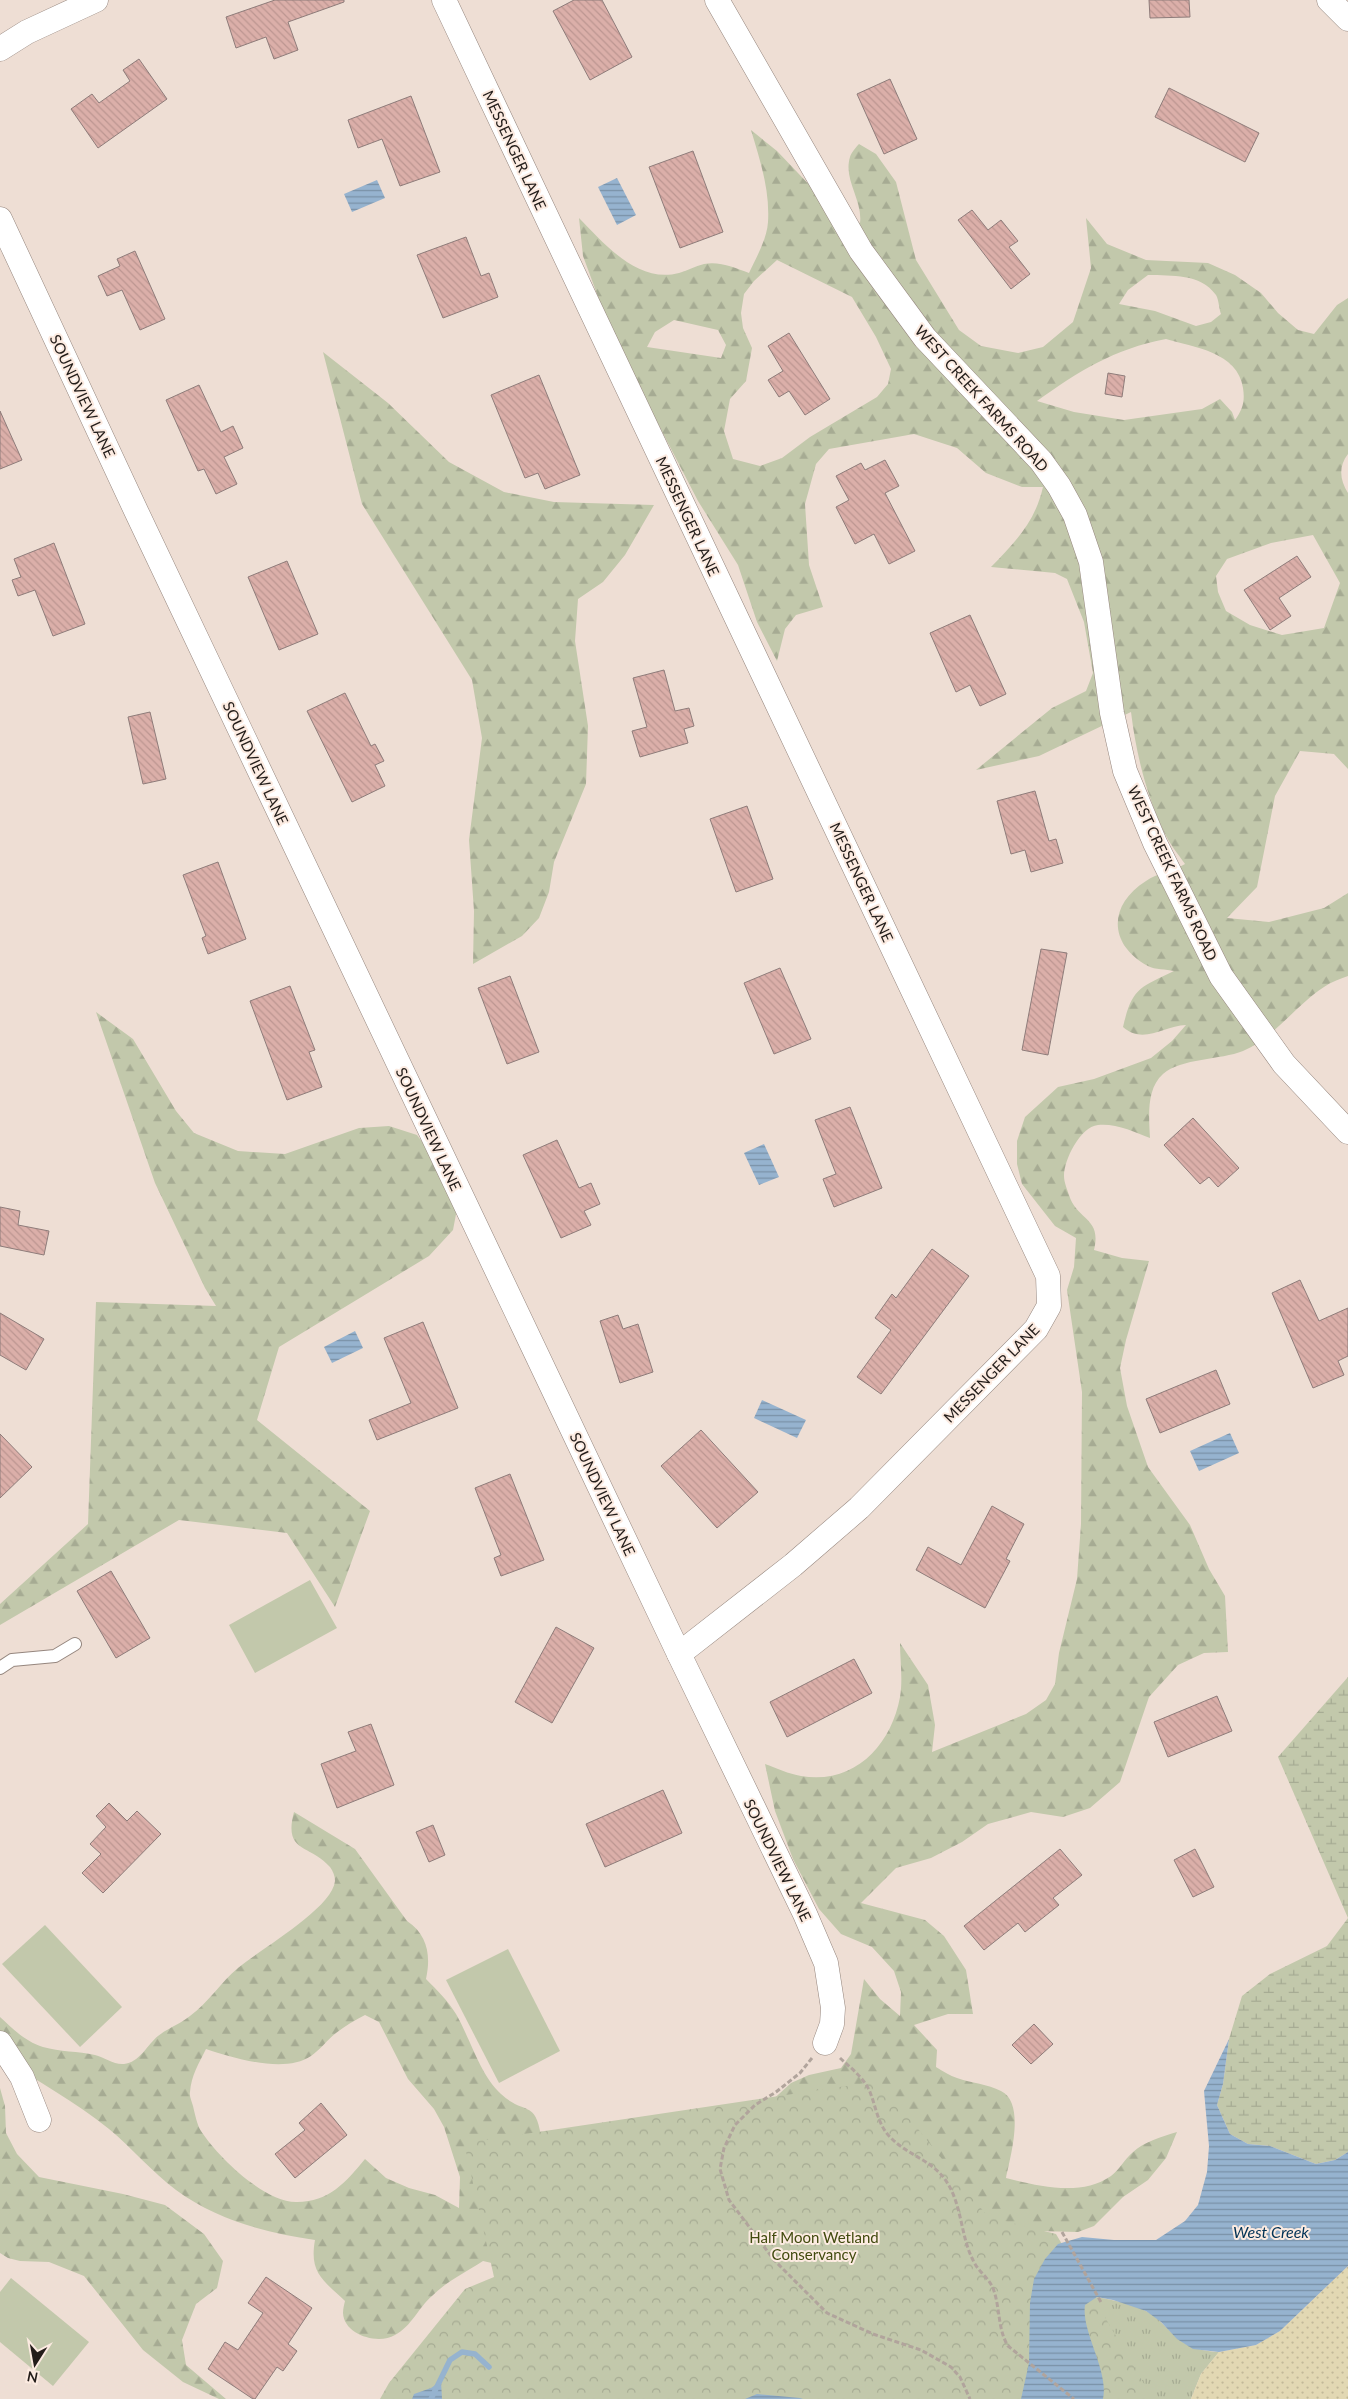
<svg xmlns="http://www.w3.org/2000/svg" width="1348" height="2399" font-family="Lato,sans-serif">
  <style>
    .grass { fill: url(#grass-tufts) }
    .forest { fill: url(#forest-firs); fill-rule: evenodd }
    .wetland { fill: url(#wetland-marsh) }
    .sand { fill: url(#sand-dots) }
    .park { fill: url(#park-crowns) }
    .garden { fill: #c2c8ab }
    .water { fill: url(#water-rules) }
    .lines { fill: none; stroke-linecap: round; stroke-linejoin: round }
    .stream { stroke: #96b3cf; stroke-width: 5.5 }
    .building { fill: url(#building-back-hatch); stroke: #8e7c7a }
    .lane-casing { stroke: #95867e; stroke-width: 14 }
    .street-casing { stroke: #95867e; stroke-width: 25 }
    .path { stroke: #b1a49c; stroke-width: 3; stroke-dasharray: 5 2.5; stroke-linecap: butt }
    .lane { stroke: #fff; stroke-width: 12 }
    .street { stroke: #fff; stroke-width: 24 }
    .labels { text-anchor: middle; dominant-baseline: central; stroke-width: 4; stroke-linejoin: round; paint-order: stroke }
    .street-label { font-size: 15px; fill: #231d1a; stroke: #fcebe1 }
    .park-label { font-size: 15px; fill: #424b0f; stroke: #fcebe1 }
    .water-label { font-size: 16px; font-style: italic; fill: #003256; stroke: #fcebe1 }
  </style>
  <defs>
    <pattern id="grass-tufts" width="24" height="20" patternUnits="userSpaceOnUse" patternTransform="scale(1.25)"><rect width="24" height="20" fill="#c2c8ab"/><path d="M3 7l-1-3M5 7V3M7 7l1-3M15 17l-1-3M17 17v-4M19 17l1-3" fill="none" stroke="#a6ab93"/></pattern>
    <pattern id="forest-firs" width="22" height="20" patternUnits="userSpaceOnUse" patternTransform="scale(1.25)"><rect width="22" height="20" fill="#c2c8ab"/><path d="M5 1l3.5 6h-7zM16 11l3.5 6h-7z" fill="#a6ab93"/></pattern>
    <pattern id="wetland-marsh" width="20" height="14" patternUnits="userSpaceOnUse" patternTransform="scale(1.25)"><rect width="20" height="14" fill="#c2c8ab"/><path d="M1 5h8M5 5V1M11 12h8M15 12V8" fill="none" stroke="#a6ab93"/></pattern>
    <pattern id="sand-dots" width="8" height="8" patternUnits="userSpaceOnUse" patternTransform="scale(1.25)"><rect width="8" height="8" fill="#e2d8b3"/><path d="M2 2h.1M6 6h.1" fill="none" stroke="#c2b999" stroke-width="1.8" stroke-linecap="round"/></pattern>
    <pattern id="park-crowns" width="20" height="18" patternUnits="userSpaceOnUse" patternTransform="scale(1.25)"><rect width="20" height="18" fill="#c2c8ab"/><path d="M2 6a3 3 0 1 1 6 0M12 15a3 3 0 1 1 6 0" fill="none" stroke="#a6ab93"/></pattern>
    <pattern id="water-rules" width="6" height="5" patternUnits="userSpaceOnUse" patternTransform="scale(1.25)"><rect width="6" height="5" fill="#96b3cf"/><path d="M0 2.5h6" fill="none" stroke="#7a91a7"/></pattern>
    <pattern id="building-back-hatch" width="6" height="6" patternUnits="userSpaceOnUse" patternTransform="scale(1.25)"><rect width="6" height="6" fill="#dbafa9"/><path d="M-1 5l2 2M0 0l6 6M5-1l2 2" fill="none" stroke="#bc9691"/></pattern>
  </defs>
  <rect width="100%" height="100%" fill="#eeded4"/>
  <path class="grass" d="M1097 2297C1113 2300 1132 2304 1146 2311 1158 2317 1166 2328 1176 2337 1186 2347 1206 2352 1219 2352L1201 2374 1191 2399H1103L1090 2300Z"/>
  <g class="forest">
    <path d="M751 130 777 151 818 194 860 223C863 200 843 180 850 157 851 153 856 147 859 144L876 154 896 182 916 260 959 330 981 346 1018 353 1043 347 1073 322 1091 268 1086 218 1107 244 1146 260 1208 263 1235 275 1261 293 1278 313 1298 330 1314 334 1337 305 1348 298V454C1338 467 1340 480 1348 493V769L1334 754 1300 751 1275 796 1257 887 1227 918 1269 922 1324 908 1348 893V976C1340 979 1331 982 1324 987 1296 1005 1275 1037 1243 1051 1221 1060 1181 1058 1163 1074 1146 1089 1149 1117 1150 1138 1135 1132 1115 1123 1098 1125 1080 1127 1064 1160 1064 1176 1064 1182 1067 1189 1069 1195 1077 1221 1102 1217 1094 1250L1122 1258 1149 1261 1126 1340 1120 1368 1127 1406 1148 1467 1190 1525 1209 1569 1225 1596 1228 1652 1204 1653 1178 1665 1149 1697 1120 1782 1090 1808 1063 1817 1031 1812 988 1824 962 1842 931 1858 896 1868 861 1903 925 1920 944 1936 966 1970 973 2014H948L914 2025 937 2050 936 2067C943 2071 950 2076 957 2078 971 2083 988 2084 1001 2091 1026 2103 1010 2158 1006 2178 1039 2186 1081 2197 1111 2176 1119 2170 1125 2159 1132 2153 1145 2141 1161 2137 1177 2132L1166 2158 1148 2180 1123 2197 1094 2226 1078 2232 995 2230 767 2105 791 2083 809 2075 841 2068 851 2054 864 1979 880 1999 900 2016 901 1992 894 1971 872 1947 841 1934 819 1909 793 1859 775 1811 765 1764C776 1768 789 1774 801 1776 854 1785 891 1746 900 1697 903 1680 900 1660 900 1643L928 1685 935 1725 932 1752 1026 1714 1046 1700 1055 1684 1059 1653 1077 1579 1081 1524 1082 1392 1067 1290 1074 1267 1076 1238 1055 1226 1022 1184 1017 1164V1141L1025 1117 1058 1087 1094 1079 1151 1058 1172 1041 1186 1025C1164 1026 1143 1045 1123 1027 1132 988 1139 988 1174 971 1166 969 1155 970 1148 966 1108 944 1108 905 1146 881 1157 873 1173 871 1185 864 1178 854 1169 843 1164 832 1146 794 1136 753 1131 712L1039 756 976 770 1052 708 1086 691 1093 673 1084 622 1067 579 1055 573 991 567C1016 541 1035 522 1043 487H1022L986 473 957 448 914 434 829 449 816 464 805 504 809 565 823 607 796 615 785 629 777 661 757 622 738 565 698 501 640 389 604 313 583 256 579 218C604 243 637 284 679 273 687 271 695 266 704 264 720 261 735 268 749 273 756 258 767 239 768 222 770 190 760 160 751 130ZM777 260 852 297 876 337 891 369 888 384 877 397 810 437 782 458 760 466 733 459 724 431 730 399 746 381 752 348 743 328 741 313 744 294 754 281ZM1148 275C1172 276 1200 273 1216 295 1219 300 1219 309 1221 314L1211 322 1196 326 1155 311 1119 304 1128 290ZM674 320 718 330 726 345 721 358 647 347 655 332ZM1166 339C1193 347 1238 352 1243 388 1245 401 1243 409 1235 420L1232 412 1220 399 1202 409 1124 420 1074 412 1037 401C1079 371 1114 349 1166 339ZM1313 535 1340 583 1324 628 1282 635 1250 625 1226 611 1218 592 1216 576 1227 559 1271 543Z"/>
    <polygon points="323,352 388,403 449,462 504,492 554,502 654,505 625,555 603,582 578,599 575,641 588,726 586,784 554,862 549,892 539,918 522,936 473,964 474,911 469,840 482,738 472,680 362,504"/>
    <polygon points="96,1012 133,1039 176,1111 194,1133 238,1151 285,1154 359,1128 389,1126 417,1135 438,1163 457,1209 453,1230 429,1256 279,1347 257,1420 370,1511 335,1607 287,1533 179,1520 0,1625 0,1604 88,1524 96,1302 216,1306 205,1288 155,1183"/>
    <path d="M294 1812 355 1849 407 1921C428 1935 431 1956 426 1979 437 1990 448 2001 456 2014 470 2038 480 2075 501 2094 526 2117 536 2097 542 2142L939 2399H648L496 2264 483 2261C465 2273 447 2281 432 2296 418 2308 412 2326 395 2335 378 2345 344 2335 343 2313 343 2309 344 2305 345 2301 323 2280 309 2273 315 2240 266 2233 217 2220 176 2190 152 2172 132 2148 109 2129 75 2102 37 2080 0 2058V2017C13 2029 26 2042 43 2047 60 2052 78 2051 95 2055 104 2057 114 2065 124 2064 139 2063 148 2044 158 2036 168 2028 180 2024 190 2016 208 2003 221 1982 238 1968 259 1950 332 1909 335 1881 335 1876 333 1871 330 1867 310 1844 283 1853 294 1812ZM365 2015 379 2022 408 2079 434 2109 444 2127 460 2177 459 2208 435 2195 409 2188 386 2178 365 2159C346 2182 329 2202 297 2202 265 2203 218 2157 201 2131 197 2125 195 2114 193 2106 192 2102 189 2096 190 2092 191 2076 199 2063 206 2049 233 2058 285 2074 311 2056 320 2050 327 2040 336 2033 345 2026 355 2020 365 2015Z"/>
    <polygon points="0,2088 5,2106 6,2133 17,2154 39,2177 123,2194 165,2205 204,2234 223,2261 217,2288 196,2304 182,2340 186,2365 226,2399 219,2399 183,2382 143,2350 84,2276 49,2262 20,2261 8,2258 0,2253"/>
  </g>
  <polygon class="wetland" points="1348,1677 1348,2152 1335,2160 1316,2164 1270,2146 1248,2144 1230,2134 1217,2105 1223,2084 1229,2039 1242,1996 1270,1974 1327,1946 1348,1918 1278,1757"/>
  <polygon class="sand" points="1348,2266 1348,2399 1191,2399 1201,2374 1219,2352 1256,2345 1280,2331"/>
  <polygon class="park" points="880,2081 988,2217 1056,2234 1153,2399 380,2399 389,2383 465,2289 494,2277 464,2143"/>
  <g class="garden">
    <polygon points="310,1580 337,1628 255,1673 229,1625"/>
    <polygon points="45,1925 122,2007 80,2047 2,1964"/>
    <polygon points="508,1949 560,2051 499,2083 446,1980"/>
    <polygon points="11,2278 89,2342 53,2386 0,2342 0,2292"/>
  </g>
  <g class="water">
    <polygon points="617,178 636,215 617,225 598,187"/>
    <polygon points="377,180 385,198 352,212 344,194"/>
    <polygon points="764,1144 779,1177 759,1185 744,1153"/>
    <polygon points="355,1331 363,1348 332,1363 324,1347"/>
    <polygon points="762,1400 806,1420 797,1438 754,1418"/>
    <polygon points="1230,1433 1239,1453 1199,1471 1190,1451"/>
    <path d="M1229 2039 1223 2084 1217 2105 1230 2134 1248 2144 1270 2146 1316 2164 1335 2160 1348 2152V2266L1280 2331 1256 2345 1219 2352 1193 2349 1177 2339 1161 2322 1146 2311 1113 2300 1097 2297 1085 2305C1081 2332 1109 2370 1103 2399H1021L1029 2363 1030 2303 1034 2279 1045 2259 1058 2244 1082 2237 1114 2240H1156L1185 2221 1198 2205 1207 2172 1209 2146 1204 2091Z"/>
    <polygon points="441,2381 442,2399 412,2399 414,2394 431,2388"/>
    <polygon points="757,2394 800,2398 803,2399 745,2399"/>
  </g>
  <g class="lines">
    <polyline class="stream" points="431,2399 450,2360 462,2352 475,2354 489,2367"/>
  </g>
  <g class="building">
    <polygon points="275,0 344,0 344,2 288,22 298,50 274,59 266,37 236,48 226,17"/>
    <polygon points="574,0 602,0 632,57 590,80 553,11"/>
    <polygon points="1149,0 1189,0 1190,17 1150,18"/>
    <polygon points="139,59 167,99 98,148 71,109 92,94 99,103 130,81 123,70"/>
    <polygon points="890,79 917,139 884,154 857,94"/>
    <polygon points="1169,88 1259,133 1245,162 1155,117"/>
    <polygon points="411,96 440,172 400,186 382,139 358,148 348,120"/>
    <polygon points="693,151 723,232 680,248 649,167"/>
    <polygon points="972,210 988,230 1001,220 1018,241 1009,247 1030,274 1011,289 958,220"/>
    <polygon points="466,237 481,276 489,273 498,297 443,318 417,255"/>
    <polygon points="135,251 165,319 140,330 122,290 107,296 98,276 120,266 117,259"/>
    <polygon points="789,333 830,399 805,415 789,391 779,397 768,380 783,371 768,346"/>
    <polygon points="1108,373 1125,376 1122,397 1105,394"/>
    <polygon points="539,375 580,475 545,489 538,473 525,478 491,395"/>
    <polygon points="199,385 221,432 233,426 243,448 224,457 237,484 216,494 204,469 198,471 166,400"/>
    <polygon points="0,411 22,460 0,469"/>
    <polygon points="885,460 899,486 885,493 915,551 889,564 874,534 855,544 836,507 849,500 836,476 861,463 865,470"/>
    <polygon points="54,543 85,624 53,636 35,590 18,596 12,580 21,577 14,559"/>
    <polygon points="1297,556 1311,577 1279,598 1291,616 1270,630 1244,590"/>
    <polygon points="287,561 318,634 279,650 248,577"/>
    <polygon points="970,615 1006,694 980,706 970,685 956,692 930,633"/>
    <polygon points="664,670 675,711 689,708 694,726 684,729 688,743 640,757 632,731 647,727 633,678"/>
    <polygon points="345,693 371,746 375,744 384,761 375,765 385,786 352,802 307,711"/>
    <polygon points="150,712 166,779 143,784 128,717"/>
    <polygon points="1035,791 1049,841 1056,839 1063,863 1031,872 1025,850 1011,854 997,801"/>
    <polygon points="747,806 773,879 736,892 710,819"/>
    <polygon points="218,862 246,939 208,954 202,938 206,936 183,875"/>
    <polygon points="1041,949 1067,953 1048,1055 1022,1050"/>
    <polygon points="780,968 811,1039 774,1054 744,983"/>
    <polygon points="510,976 539,1052 507,1064 478,988"/>
    <polygon points="290,986 315,1050 309,1052 322,1087 287,1100 250,1001"/>
    <polygon points="850,1107 882,1188 834,1207 823,1179 836,1174 815,1120"/>
    <polygon points="1193,1118 1239,1168 1218,1187 1209,1177 1200,1184 1164,1145"/>
    <polygon points="557,1140 579,1188 591,1183 600,1204 584,1211 591,1225 561,1238 523,1155"/>
    <polygon points="0,1207 20,1211 18,1225 49,1231 44,1255 0,1246"/>
    <polygon points="932,1249 969,1276 881,1394 857,1377 891,1330 875,1318 892,1294 896,1298"/>
    <polygon points="1300,1280 1319,1321 1348,1308 1348,1356 1338,1361 1344,1375 1313,1388 1272,1293"/>
    <polygon points="0,1313 44,1339 26,1370 0,1355"/>
    <polygon points="618,1315 623,1329 638,1324 653,1372 620,1383 600,1321"/>
    <polygon points="423,1322 458,1408 377,1440 369,1420 411,1403 384,1338"/>
    <polygon points="1216,1370 1230,1404 1160,1433 1146,1399"/>
    <polygon points="701,1430 758,1492 717,1528 661,1466"/>
    <polygon points="0,1434 32,1467 0,1498"/>
    <polygon points="510,1474 544,1560 501,1576 494,1558 501,1555 475,1488"/>
    <polygon points="992,1506 1024,1524 1006,1559 1010,1561 985,1608 916,1570 928,1547 961,1565"/>
    <polygon points="111,1571 150,1638 116,1658 77,1591"/>
    <polygon points="556,1627 594,1648 552,1723 515,1702"/>
    <polygon points="854,1659 872,1693 787,1737 770,1702"/>
    <polygon points="1217,1696 1232,1731 1168,1757 1154,1722"/>
    <polygon points="371,1724 394,1785 337,1808 321,1764 356,1751 348,1732"/>
    <polygon points="663,1790 682,1833 605,1867 586,1824"/>
    <polygon points="109,1803 127,1821 137,1811 161,1834 103,1893 82,1873 101,1854 90,1844 106,1827 96,1816"/>
    <polygon points="433,1825 445,1855 429,1862 416,1832"/>
    <polygon points="1060,1849 1082,1875 1053,1898 1059,1905 1025,1932 1018,1923 984,1950 964,1926"/>
    <polygon points="1195,1849 1214,1887 1193,1897 1174,1860"/>
    <polygon points="1034,2024 1053,2044 1031,2064 1012,2045"/>
    <polygon points="321,2103 347,2135 295,2178 275,2154 305,2130 299,2123"/>
    <polygon points="266,2277 312,2308 288,2344 297,2351 283,2371 277,2367 255,2399 253,2399 208,2369 225,2342 238,2350 263,2313 248,2303"/>
  </g>
  <g class="lines">
    <defs>
      <polyline id="lane" points="0,1668 12,1660 55,1656 75,1644"/>
      <g id="street">
        <polyline points="444,0 1048,1276 1049,1306 1036,1329 859,1508 793,1565 679,1654"/>
        <polyline points="717,0 861,251 925,338 1041,461 1059,486 1075,515 1091,562 1112,713 1125,771 1155,843 1221,976 1284,1064 1348,1132"/>
        <polyline points="1329,0 1348,19"/>
        <polyline points="0,49 27,32 96,0"/>
        <polyline points="0,219 137,513 679,1654 805,1914 826,1963 833,2008 832,2024 825,2043"/>
        <polyline points="0,2043 22,2077 39,2120"/>
      </g>
    </defs>
    <use href="#lane" class="lane-casing"/>
    <use href="#street" class="street-casing"/>
    <g class="path">
      <polyline points="812,2058 800,2073 776,2092 755,2105 735,2125 724,2148 720,2169 729,2200 774,2260 827,2313 873,2334 921,2350 951,2367 960,2377 970,2399"/>
      <path d="M840 2058C851 2068 864 2078 870 2092 876 2107 878 2125 890 2137 908 2156 934 2160 948 2184 962 2207 961 2237 973 2260 978 2272 990 2278 994 2291 1000 2309 998 2330 1008 2346L1074 2399"/>
      <polyline points="1062,2232 1102,2304"/>
    </g>
    <use href="#lane" class="lane"/>
    <use href="#street" class="street"/>
  </g>
  <g class="labels">
    <g class="street-label">
      <text transform="translate(515 150) rotate(65)">MESSENGER LANE</text>
      <text transform="translate(83 396) rotate(65)">SOUNDVIEW LANE</text>
      <text transform="translate(982 398) rotate(48)">WEST CREEK FARMS ROAD</text>
      <text transform="translate(688 516) rotate(65)">MESSENGER LANE</text>
      <text transform="translate(256 763) rotate(65)">SOUNDVIEW LANE</text>
      <text transform="translate(1173 873) rotate(65)">WEST CREEK FARMS ROAD</text>
      <text transform="translate(862 882) rotate(65)">MESSENGER LANE</text>
      <text transform="translate(429 1129) rotate(65)">SOUNDVIEW LANE</text>
      <text transform="translate(991 1373) rotate(-46)">MESSENGER LANE</text>
      <text transform="translate(603 1494) rotate(65)">SOUNDVIEW LANE</text>
      <text transform="translate(778 1860) rotate(64)">SOUNDVIEW LANE</text>
    </g>
    <g class="park-label">
      <text x="814" y="2237">Half Moon Wetland<tspan x="814" dy="17">Conservancy</tspan></text>
    </g>
    <g class="water-label">
      <text x="1271" y="2231">West Creek</text>
    </g>
  </g>
  <g transform="translate(35 2364) rotate(191)" stroke="#fcebe1" stroke-width="4" paint-order="stroke">
  <path d="M0-4L9 19L0 12L-9 19Z" fill="#231d1a"/>
  <text y="-8" font-size="14" font-weight="bold" text-anchor="middle" fill="#231d1a">N</text>
  </g>
</svg>
